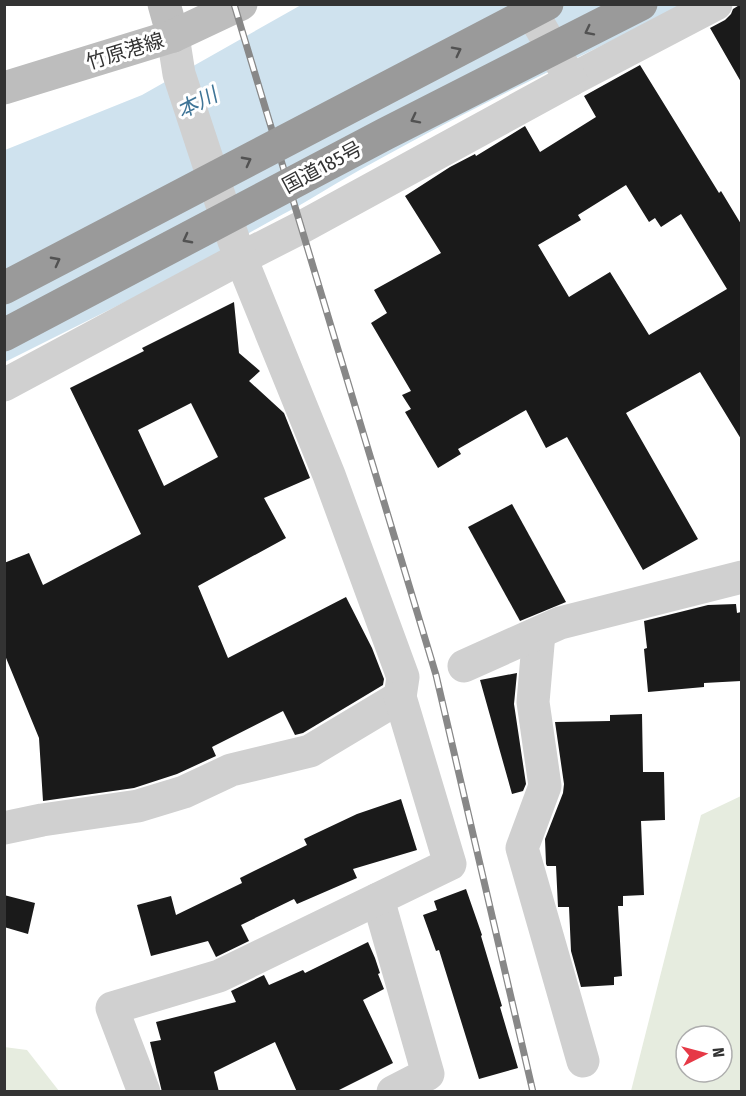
<svg xmlns="http://www.w3.org/2000/svg" width="746" height="1096" font-family="'Fira Sans Condensed','Noto Sans JP',sans-serif">
  <style>
    .green { fill: #e6ecdf; fill-rule: evenodd }
    .water { fill: #cfe2ee }
    .building { fill: #1a1a1a; fill-rule: evenodd }
    .lines { fill: none; stroke-linecap: round; stroke-linejoin: round }
    .street { stroke: #d0d0d0; stroke-width: 33 }
    .secondary { stroke: #bdbdbd; stroke-width: 33 }
    .rail-casing { stroke: #888; stroke-width: 7 }
    .rail { stroke: #fff; stroke-width: 4.5; stroke-dasharray: 14; stroke-linecap: butt }
    .highway-bridge { stroke: #9a9a9a; stroke-width: 33 }
    .oneway { stroke: #525252 }
    .labels { text-anchor: middle; dominant-baseline: central; stroke-width: 6; stroke-linejoin: round; paint-order: stroke }
    .street-label { font-size: 20px; fill: #333; stroke: #fff }
    .water-label { font-size: 21px; font-style: italic; fill: #3f7597; stroke: #fff }
  </style>
  <rect width="100%" height="100%" fill="#fff"/>
  <g class="green">
    <path d="M741 796V1091H631L701 815ZM686 1036H722V1072H686Z"/>
    <polygon points="4,1047 27,1050 59,1091 5,1091"/>
  </g>
  <path class="water" d="M301 5H685C559 67 432 126 312 198 279 218 244 232 215 257L5 362V150L142 95Z"/>
  <g class="building">
    <polygon points="741,4 741,82 710,28 725,20 731,14 733,9"/>
    <path d="M640 65 719 193 721 191 741 224V439L700 372 626 413 698 539 643 570 567 437 546 448 526 410 458 449 461 454 438 468 405 412 411 409 402 395 411 391 371 323 387 313 374 290 441 253 405 196 450 167 475 154 476 156 525 126 540 152 596 117 584 96ZM626 185 649 222 655 218 661 227 681 214 727 289 649 335 610 272 569 297 538 245 581 220 578 215Z"/>
    <path d="M234 302 239 353 260 371 249 381 284 413 310 478 264 498 286 538 198 586 228 658 346 597 372 648 384 679 383 685 303 733 295 735 283 711 212 747 216 756 177 774 134 788 43 801 39 738 4 653V563L29 553 43 585 141 534 70 388 144 351 142 348ZM191 403 218 457 164 486 138 430Z"/>
    <polygon points="512,504 566,602 520,621 468,527"/>
    <polygon points="736,604 737,613 741,612 741,681 704,683 704,687 648,692 644,649 647,648 644,621 708,605"/>
    <polygon points="517,673 514,704 526,784 523,791 512,794 480,680"/>
    <polygon points="642,714 643,772 664,772 665,820 641,821 644,895 623,896 623,906 618,906 622,976 614,977 614,985 581,987 571,951 569,907 558,907 556,866 547,866 546,864 545,839 563,793 564,784 555,722 610,721 610,715"/>
    <polygon points="401,799 417,850 353,869 357,878 297,904 294,899 241,925 249,941 216,957 208,941 151,956 137,905 171,896 176,915 242,883 240,878 307,845 304,839 357,814"/>
    <polygon points="466,889 482,935 481,936 502,1006 500,1007 518,1068 479,1079 439,950 436,951 423,915 437,910 434,901"/>
    <polygon points="4,895 35,903 28,934 4,927"/>
    <polygon points="368,942 375,958 380,973 378,974 384,989 363,1000 393,1063 335,1092 297,1092 275,1042 214,1072 219,1092 162,1092 150,1042 161,1040 156,1022 236,1002 231,991 264,975 269,985 303,970 305,973"/>
  </g>
  <g class="lines">
    <g class="street">
      <polyline points="571,80 716,4"/>
      <polyline points="4,385 241,258 302,227 571,80 527,4"/>
      <polyline points="539,633 533,702 545,786 522,848 583,1061"/>
      <polyline points="464,666 560,623 742,577"/>
      <polyline points="4,828 42,820 138,806 184,792 231,770 310,751 400,697 403,677 329,475 234,241 179,74 173,36"/>
      <polyline points="378,899 428,1074 393,1092"/>
      <polyline points="144,1092 112,1008 219,976 450,864 400,697"/>
    </g>
    <g class="secondary">
      <polyline points="164,4 173,36"/>
      <polyline points="4,88 173,36 241,4"/>
    </g>
    <defs>
      <polyline id="rail" points="234,4 436,675 533,1092"/>
    </defs>
    <use href="#rail" class="rail-casing"/>
    <use href="#rail" class="rail"/>
    <g class="highway-bridge">
      <polyline points="4,288 547,4"/>
      <polyline points="4,335 385,134 641,4"/>
    </g>
  </g>
  <defs><path id="oneway-chevron" d="M-2-3.5L2.5 0L-2 3.5" fill="none" stroke-width="1.6" stroke-linecap="round" stroke-linejoin="round" transform="scale(1.5)"/></defs>
  <g class="oneway">
    <use href="#oneway-chevron" transform="translate(589 31) rotate(153)"/>
    <use href="#oneway-chevron" transform="translate(457 51) rotate(-27)"/>
    <use href="#oneway-chevron" transform="translate(415 119) rotate(153)"/>
    <use href="#oneway-chevron" transform="translate(247 161) rotate(-28)"/>
    <use href="#oneway-chevron" transform="translate(187 239) rotate(152)"/>
    <use href="#oneway-chevron" transform="translate(56 261) rotate(-28)"/>
  </g>
  <g class="labels">
    <g class="street-label">
      <text transform="translate(125 51) rotate(-17)">竹原港線</text>
      <text transform="translate(322 167) rotate(-28)">国道185号</text>
    </g>
    <g class="water-label">
      <text transform="translate(197 103) rotate(-27)">本川</text>
    </g>
  </g>
  <rect width="746" height="1096" fill="none" stroke="#333333" stroke-width="12"/>
  <g transform="translate(704 1054) rotate(84)"><circle r="28" fill="#ffffff" stroke="#adadad" stroke-width="1.5"/>
  <path d="M0-4.5L10 22L0 15L-10 22Z" fill="#e63946"/>
  <text y="-9" font-size="16" font-weight="bold" text-anchor="middle" fill="#333333">N</text>
  </g>
</svg>
